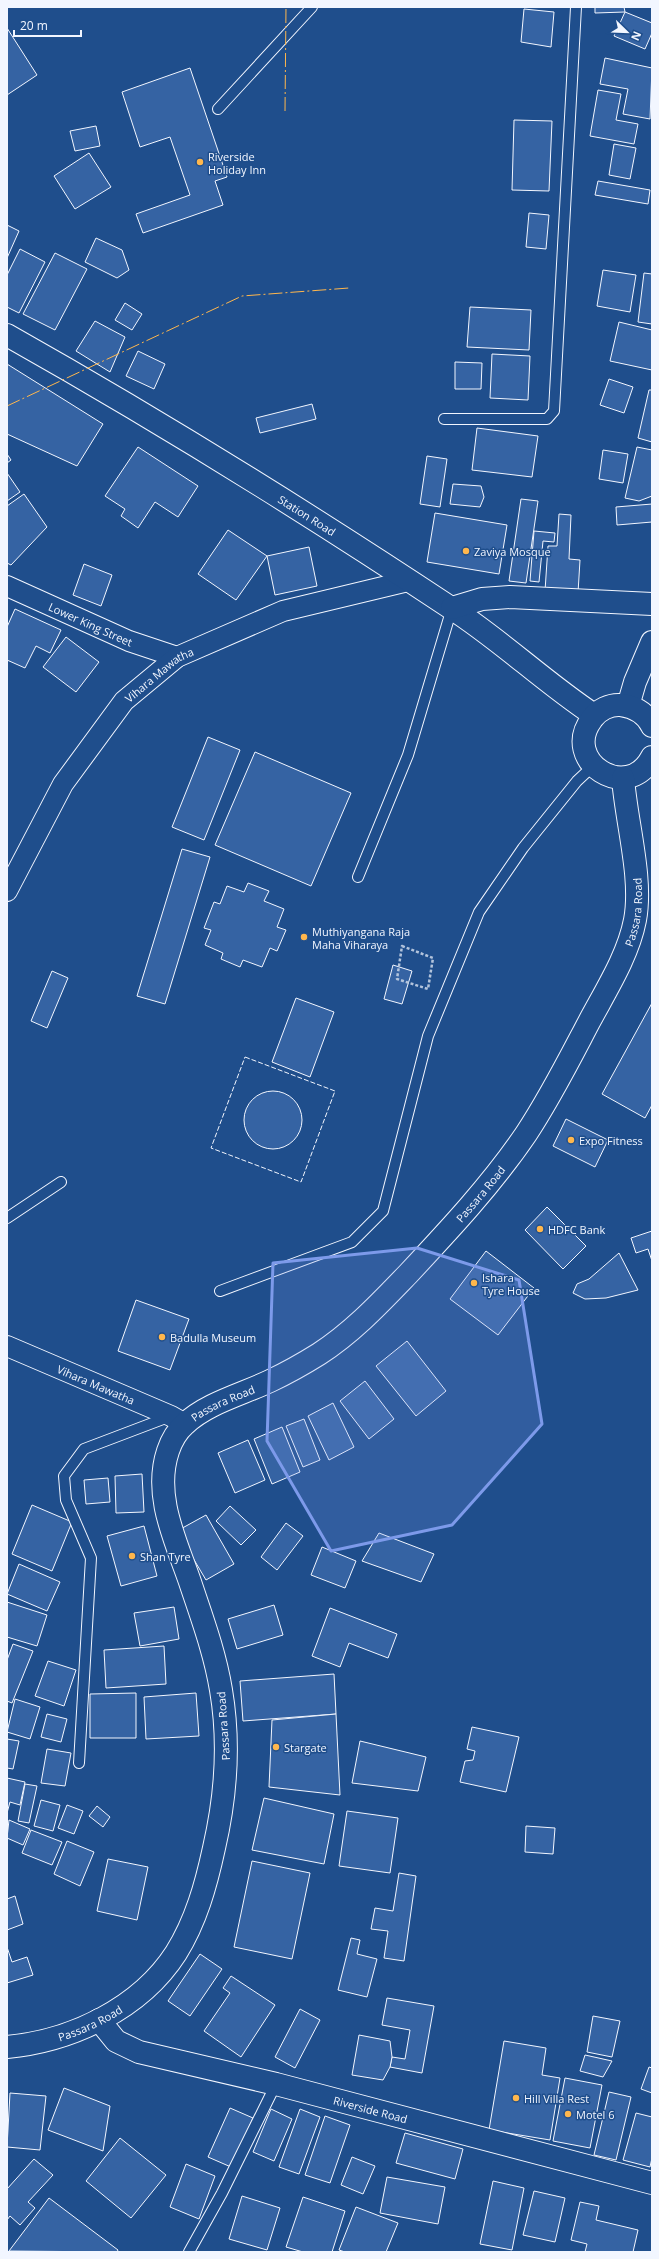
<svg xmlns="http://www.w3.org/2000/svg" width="659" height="2259" font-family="'Open Sans',sans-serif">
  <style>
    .building { fill: #3563a3; stroke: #f2f6ff }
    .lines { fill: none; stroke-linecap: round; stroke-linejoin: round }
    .service-casing { stroke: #f2f6ff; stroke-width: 12 }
    .minor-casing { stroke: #f2f6ff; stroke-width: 22 }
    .tertiary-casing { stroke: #f2f6ff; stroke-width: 24 }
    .primary-casing { stroke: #f2f6ff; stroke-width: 24 }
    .trunk-casing { stroke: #f2f6ff; stroke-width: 24 }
    .path { stroke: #b3c4dc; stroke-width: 2.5; stroke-dasharray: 3 2; stroke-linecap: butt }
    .service { stroke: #1f4e8c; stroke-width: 10 }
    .minor { stroke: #1f4e8c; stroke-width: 20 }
    .tertiary { stroke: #1f4e8c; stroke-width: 22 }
    .primary { stroke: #1f4e8c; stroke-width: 22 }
    .trunk { stroke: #1f4e8c; stroke-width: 22 }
    .fence { stroke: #f2f6ff; stroke-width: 1; stroke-dasharray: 5 2; stroke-linecap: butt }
    .power { stroke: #ffb74d; stroke-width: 1; stroke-dasharray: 14 3 2 3; stroke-linecap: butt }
    .marked { fill: #7d9aea; fill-opacity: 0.2; stroke: #7d9aea; stroke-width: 3; stroke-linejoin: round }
    .poi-dot { fill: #ffb74d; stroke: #1f4e8c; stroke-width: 1.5 }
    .labels { text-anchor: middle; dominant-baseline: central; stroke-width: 3; stroke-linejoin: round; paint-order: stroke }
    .poi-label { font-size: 11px; fill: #f2f6ff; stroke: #1f4e8c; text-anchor: start }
    .street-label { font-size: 11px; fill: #f2f6ff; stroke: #1f4e8c }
  </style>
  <rect width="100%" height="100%" fill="#1f4e8c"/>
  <g class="building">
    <polygon points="595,7 624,7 625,12 595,13"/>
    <polygon points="524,9 554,12 551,47 521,42"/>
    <polygon points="625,12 652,23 652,33 645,49 614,36"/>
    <polygon points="7,28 37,75 7,95"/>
    <polygon points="605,58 652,68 650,119 623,114 628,89 600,84"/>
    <polygon points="190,68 227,177 215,181 223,205 143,233 136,214 190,195 170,137 140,147 122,92"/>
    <polygon points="598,90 621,94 616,120 638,124 634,144 590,136"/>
    <polygon points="514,120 552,121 549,191 512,190"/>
    <polygon points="96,126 100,146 75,151 70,131"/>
    <polygon points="614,144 636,148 630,179 609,175"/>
    <polygon points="89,153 111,187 75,209 54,176"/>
    <polygon points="598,181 650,190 648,204 595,195"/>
    <polygon points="529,213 549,215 546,249 526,247"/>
    <polygon points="7,225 19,231 7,258"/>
    <polygon points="96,238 122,250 129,270 117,278 85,262"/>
    <polygon points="20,249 45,262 19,313 7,307 7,275"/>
    <polygon points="55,253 87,269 55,330 23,314"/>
    <polygon points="603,270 636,275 630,312 597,306"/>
    <polygon points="644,273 652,274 652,324 638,322"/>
    <polygon points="125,303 142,314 132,330 115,320"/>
    <polygon points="470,307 531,310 529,350 467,347"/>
    <polygon points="95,321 125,337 110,372 76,351"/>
    <polygon points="619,322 652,330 652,370 610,361"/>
    <polygon points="138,351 165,364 154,389 126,376"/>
    <polygon points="492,354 530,356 528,400 490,398"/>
    <polygon points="455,362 482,363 481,389 455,389"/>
    <polygon points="7,364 103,424 77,466 7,434"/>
    <polygon points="609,379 633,387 624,413 600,405"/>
    <polygon points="649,390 652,390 652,442 638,438"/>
    <polygon points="312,404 316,419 260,433 256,418"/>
    <polygon points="477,428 538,436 532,477 472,470"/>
    <polygon points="138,447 198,486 178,517 155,502 138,528 121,516 125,509 105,496"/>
    <polygon points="637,447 652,450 652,496 639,501 625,498"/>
    <polygon points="603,450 628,454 623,483 599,479"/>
    <polygon points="7,454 11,460 7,463"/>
    <polygon points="427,456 447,459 440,507 420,504"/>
    <polygon points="7,473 20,492 7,501"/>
    <polygon points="453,484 481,486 484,497 480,507 450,504"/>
    <polygon points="24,494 47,527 11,565 7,563 7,506"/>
    <polygon points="521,499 538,501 526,583 509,581"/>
    <polygon points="652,504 652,522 617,525 616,507"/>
    <polygon points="435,513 507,525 499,574 427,562"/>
    <polygon points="559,514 571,515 569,559 580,560 578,593 545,591 548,546 557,546"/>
    <polygon points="228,530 267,556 236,600 198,574"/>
    <polygon points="534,531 555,533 554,542 543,541 539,582 530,581"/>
    <polygon points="309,547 317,586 275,595 267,556"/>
    <polygon points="84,564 112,575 101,606 73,595"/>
    <polygon points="15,609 61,630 50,653 36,646 25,668 7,660 7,627"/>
    <polygon points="66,637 99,662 76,692 43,667"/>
    <polygon points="208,737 240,750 204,840 172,827"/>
    <polygon points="255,752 351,793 311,886 215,845"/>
    <polygon points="182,849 210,857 165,1004 137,996"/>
    <polygon points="248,883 269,891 264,901 284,909 277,927 286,930 277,951 270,948 262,967 243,960 240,967 221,959 223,953 205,945 211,930 204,928 214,902 220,904 227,886 244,892"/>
    <polygon points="393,965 412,971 402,1004 384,999"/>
    <polygon points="52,971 68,978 47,1028 31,1021"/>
    <polygon points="296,998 334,1012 310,1077 272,1062"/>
    <polygon points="652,1003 652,1105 645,1118 602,1094"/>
    <circle cx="273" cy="1120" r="29"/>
    <polygon points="566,1119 608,1140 595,1167 553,1146"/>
    <polygon points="547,1207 586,1246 563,1269 525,1230"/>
    <polygon points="652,1231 652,1261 648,1249 636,1253 631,1238"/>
    <polygon points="486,1251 534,1288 498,1335 450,1299"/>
    <polygon points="619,1253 638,1290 606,1298 585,1299 573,1293 577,1284 589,1279"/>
    <polygon points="136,1300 189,1319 170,1370 118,1351"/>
    <polygon points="407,1341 446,1391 416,1416 376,1366"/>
    <polygon points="365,1381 394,1419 369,1439 340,1401"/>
    <polygon points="333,1403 354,1447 329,1460 308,1416"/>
    <polygon points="304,1419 320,1460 303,1467 286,1426"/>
    <polygon points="282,1427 300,1472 272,1484 254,1439"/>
    <polygon points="248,1440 265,1480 235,1493 218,1453"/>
    <polygon points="142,1474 144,1512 116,1513 115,1476"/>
    <polygon points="108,1478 110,1502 86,1504 84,1480"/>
    <polygon points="32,1505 72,1522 52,1571 12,1554"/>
    <polygon points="230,1506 256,1530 241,1545 216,1521"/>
    <polygon points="206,1515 234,1564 206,1580 177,1531"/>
    <polygon points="286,1523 303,1536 277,1570 261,1557"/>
    <polygon points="144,1526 157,1576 121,1586 107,1536"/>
    <polygon points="379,1533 434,1554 421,1582 362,1561"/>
    <polygon points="322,1547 356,1561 345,1588 311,1575"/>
    <polygon points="19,1564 60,1582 47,1611 7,1594"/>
    <polygon points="7,1602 47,1615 37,1646 7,1637"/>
    <polygon points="274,1605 283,1635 237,1649 228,1619"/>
    <polygon points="174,1607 179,1639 140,1646 134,1613"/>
    <polygon points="330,1608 397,1634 388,1658 349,1643 340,1667 312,1656"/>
    <polygon points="13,1644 33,1651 12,1703 7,1701 7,1660"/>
    <polygon points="164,1646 166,1684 106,1688 104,1650"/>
    <polygon points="48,1661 76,1670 64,1706 35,1696"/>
    <polygon points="334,1674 336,1714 243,1721 240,1681"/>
    <polygon points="136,1693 136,1738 90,1738 90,1694"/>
    <polygon points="196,1693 199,1736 146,1739 144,1697"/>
    <polygon points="15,1699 40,1707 30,1739 7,1732"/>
    <polygon points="47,1714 67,1719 61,1742 41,1737"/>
    <polygon points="336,1714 340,1795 269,1787 272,1720"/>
    <polygon points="472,1727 519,1737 506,1792 460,1782 465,1761 473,1760 475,1751 467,1749"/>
    <polygon points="7,1739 19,1741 13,1769 7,1768"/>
    <polygon points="360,1741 426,1757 418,1791 352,1783"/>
    <polygon points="47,1749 71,1753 65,1786 41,1783"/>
    <polygon points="7,1778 25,1782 20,1805 10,1802 7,1813"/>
    <polygon points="25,1784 37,1786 29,1823 18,1821"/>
    <polygon points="264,1798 334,1814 324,1864 252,1850"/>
    <polygon points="41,1800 60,1805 53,1831 34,1826"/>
    <polygon points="67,1805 83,1811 74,1834 58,1828"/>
    <polygon points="97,1806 110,1817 103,1827 89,1816"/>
    <polygon points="347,1811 398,1818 390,1873 339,1866"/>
    <polygon points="9,1820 30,1829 23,1845 7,1838"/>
    <polygon points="526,1826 555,1828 553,1854 525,1852"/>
    <polygon points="31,1830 62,1842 52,1865 22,1853"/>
    <polygon points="67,1841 94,1852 80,1886 54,1874"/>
    <polygon points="108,1859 148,1867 137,1920 97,1911"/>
    <polygon points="252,1861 310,1873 292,1959 234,1947"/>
    <polygon points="399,1873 416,1876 404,1961 384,1958 388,1931 371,1929 375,1908 393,1911"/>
    <polygon points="15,1896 23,1924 7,1930 7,1899"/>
    <polygon points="351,1938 360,1940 357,1954 377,1959 367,1997 338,1990"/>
    <polygon points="7,1947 12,1962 27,1957 33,1975 7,1983"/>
    <polygon points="200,1954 222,1969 190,2016 168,2001"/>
    <polygon points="231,1976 275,2005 241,2057 204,2031 230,1993 223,1988"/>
    <polygon points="387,1998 434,2006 422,2073 390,2067 392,2057 405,2059 410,2030 382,2025"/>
    <polygon points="300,2009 320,2020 295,2068 275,2057"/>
    <polygon points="593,2016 620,2021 612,2057 587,2052"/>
    <polygon points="359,2035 390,2041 392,2057 390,2067 383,2080 352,2075"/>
    <polygon points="504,2041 546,2048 542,2075 560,2078 550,2140 489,2130"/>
    <polygon points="585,2055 612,2061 603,2077 580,2071"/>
    <polygon points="649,2067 652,2068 652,2093 641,2089"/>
    <polygon points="565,2078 602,2085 590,2148 553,2141"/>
    <polygon points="64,2088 110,2106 103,2151 48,2130"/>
    <polygon points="609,2092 631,2097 616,2160 594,2155"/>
    <polygon points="10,2093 46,2096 40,2150 7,2147"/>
    <polygon points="230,2108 253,2118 231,2167 208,2157"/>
    <polygon points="271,2109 292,2119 274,2161 253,2152"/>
    <polygon points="300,2109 320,2117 299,2174 279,2167"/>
    <polygon points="636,2113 652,2117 652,2158 650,2167 623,2160"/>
    <polygon points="325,2116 350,2125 330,2183 305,2175"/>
    <polygon points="405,2133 463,2149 455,2179 396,2163"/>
    <polygon points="120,2138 166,2175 131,2218 86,2181"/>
    <polygon points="352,2157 375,2166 363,2194 341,2185"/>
    <polygon points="34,2159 53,2175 28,2202 35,2208 20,2225 10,2216 7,2220 7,2189"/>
    <polygon points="186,2164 215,2176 199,2219 170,2207"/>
    <polygon points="387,2177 445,2187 438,2224 380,2213"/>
    <polygon points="493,2181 524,2188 512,2250 480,2244"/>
    <polygon points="534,2191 565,2198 555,2242 523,2235"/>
    <polygon points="242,2196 280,2208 267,2250 229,2239"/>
    <polygon points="303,2197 345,2211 332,2252 303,2252 286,2247"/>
    <polygon points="49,2198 118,2250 117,2252 9,2251"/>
    <polygon points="580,2202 599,2206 596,2220 638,2230 633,2252 585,2252 587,2244 571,2240"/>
    <polygon points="356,2207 398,2223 386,2252 345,2252 339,2250"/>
  </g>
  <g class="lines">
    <defs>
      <g id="service">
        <polyline points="218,109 312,7"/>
        <polyline points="444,419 547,419 554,411 576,7"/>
        <polyline points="358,877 408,755 452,608"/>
        <polyline points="7,1218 61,1182"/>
        <polyline points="220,1291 352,1242 383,1211 428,1036 479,912 523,848 577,781 593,766"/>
        <polyline points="79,1763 91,1558 66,1500 64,1476 84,1449 171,1416"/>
        <polyline points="189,2252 222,2193 276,2084"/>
      </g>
      <g id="minor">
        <path id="s1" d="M7 586 129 641 177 657"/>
        <path id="s2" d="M7 891 63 784 124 701 177 657 283 611 408 581"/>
        <path id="s3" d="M7 1346 171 1416 185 1424"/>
      </g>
      <g id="tertiary">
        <path id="s4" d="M99 2020 116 2041 139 2052 276 2084 652 2183"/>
      </g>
      <g id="primary">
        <path id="s5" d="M7 335C158 420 306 512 451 608 501 640 544 682 594 715"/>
        <polyline points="452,608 482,599 510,597 652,604"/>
        <polyline points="628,706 635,682 652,642"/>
      </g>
      <g id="trunk">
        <path d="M652 726C646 713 635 707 621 705 610 704 598 710 592 719 560 761 628 804 652 757"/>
        <path id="s6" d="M7 2047C71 2041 140 2009 176 1953 196 1921 206 1885 214 1848 226 1796 230 1743 221 1690 215 1653 202 1618 190 1582 176 1541 153 1496 168 1451 171 1442 177 1431 185 1424 207 1403 243 1394 270 1381 287 1373 303 1364 319 1354 353 1332 380 1303 408 1274 450 1229 492 1184 526 1134 550 1098 569 1060 589 1022 606 990 628 956 635 920 643 878 626 821 623 778"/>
      </g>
    </defs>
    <use href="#service" class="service-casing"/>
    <use href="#minor" class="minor-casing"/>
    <use href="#tertiary" class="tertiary-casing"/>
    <use href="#primary" class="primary-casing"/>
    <use href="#trunk" class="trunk-casing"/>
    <polygon class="path" points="402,946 433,958 428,989 397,979"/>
    <use href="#service" class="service"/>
    <use href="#minor" class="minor"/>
    <use href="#tertiary" class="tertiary"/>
    <use href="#primary" class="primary"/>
    <use href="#trunk" class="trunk"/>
    <polygon class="fence" points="245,1057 335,1091 301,1182 211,1148"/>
    <g class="power">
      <polyline points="285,111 286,7"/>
      <polyline points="7,406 242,296 349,288"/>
    </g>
  </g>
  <path class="marked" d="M417 1248 519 1280 542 1424 452 1525 331 1551 267 1441 273 1263Z"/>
  <g class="poi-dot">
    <circle cx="200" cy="162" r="4"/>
    <circle cx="466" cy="551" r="4"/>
    <circle cx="304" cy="937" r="4"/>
    <circle cx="571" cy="1140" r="4"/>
    <circle cx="540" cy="1229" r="4"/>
    <circle cx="474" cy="1283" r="4"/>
    <circle cx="162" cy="1337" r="4"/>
    <circle cx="132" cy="1556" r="4"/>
    <circle cx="276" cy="1747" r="4"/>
    <circle cx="516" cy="2098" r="4"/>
    <circle cx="568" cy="2114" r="4"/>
  </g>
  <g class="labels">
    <g class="poi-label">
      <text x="208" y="156">Riverside<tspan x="208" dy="13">Holiday Inn</tspan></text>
      <text x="474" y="551">Zaviya Mosque</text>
      <text x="312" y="931">Muthiyangana Raja<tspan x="312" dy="13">Maha Viharaya</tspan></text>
      <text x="579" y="1140">Expo Fitness</text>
      <text x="548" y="1229">HDFC Bank</text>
      <text x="482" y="1277">Ishara<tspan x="482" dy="13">Tyre House</tspan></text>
      <text x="170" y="1337">Badulla Museum</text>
      <text x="140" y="1556">Shan Tyre</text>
      <text x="284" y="1747">Stargate</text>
      <text x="524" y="2098">Hill Villa Rest</text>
      <text x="576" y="2114">Motel 6</text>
    </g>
    <g class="street-label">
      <text stroke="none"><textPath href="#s5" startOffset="350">Station Road</textPath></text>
      <text stroke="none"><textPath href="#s1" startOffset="92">Lower King Street</textPath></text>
      <text stroke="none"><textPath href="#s2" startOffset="268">Vihara Mawatha</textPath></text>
      <text stroke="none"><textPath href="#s6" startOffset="1455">Passara Road</textPath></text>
      <text stroke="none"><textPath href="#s6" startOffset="1131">Passara Road</textPath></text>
      <text stroke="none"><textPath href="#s3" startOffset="97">Vihara Mawatha</textPath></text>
      <text stroke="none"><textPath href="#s6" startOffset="795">Passara Road</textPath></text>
      <text transform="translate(223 1726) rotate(-94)">Passara Road</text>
      <text stroke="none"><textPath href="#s6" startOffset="87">Passara Road</textPath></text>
      <text stroke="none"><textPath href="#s4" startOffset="291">Riverside Road</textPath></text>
    </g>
  </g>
  <rect width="659" height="2259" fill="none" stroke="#f2f6ff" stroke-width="16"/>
  <g transform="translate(627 32) rotate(113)" stroke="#1f4e8c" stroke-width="3" paint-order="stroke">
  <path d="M0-3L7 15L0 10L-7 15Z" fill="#f2f6ff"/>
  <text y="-6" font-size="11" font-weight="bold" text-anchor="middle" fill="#f2f6ff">N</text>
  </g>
  <path d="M14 30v6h67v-6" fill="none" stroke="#f2f6ff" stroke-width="2"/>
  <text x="20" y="30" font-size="12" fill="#f2f6ff" stroke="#1f4e8c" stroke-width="3" paint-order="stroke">20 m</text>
</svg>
